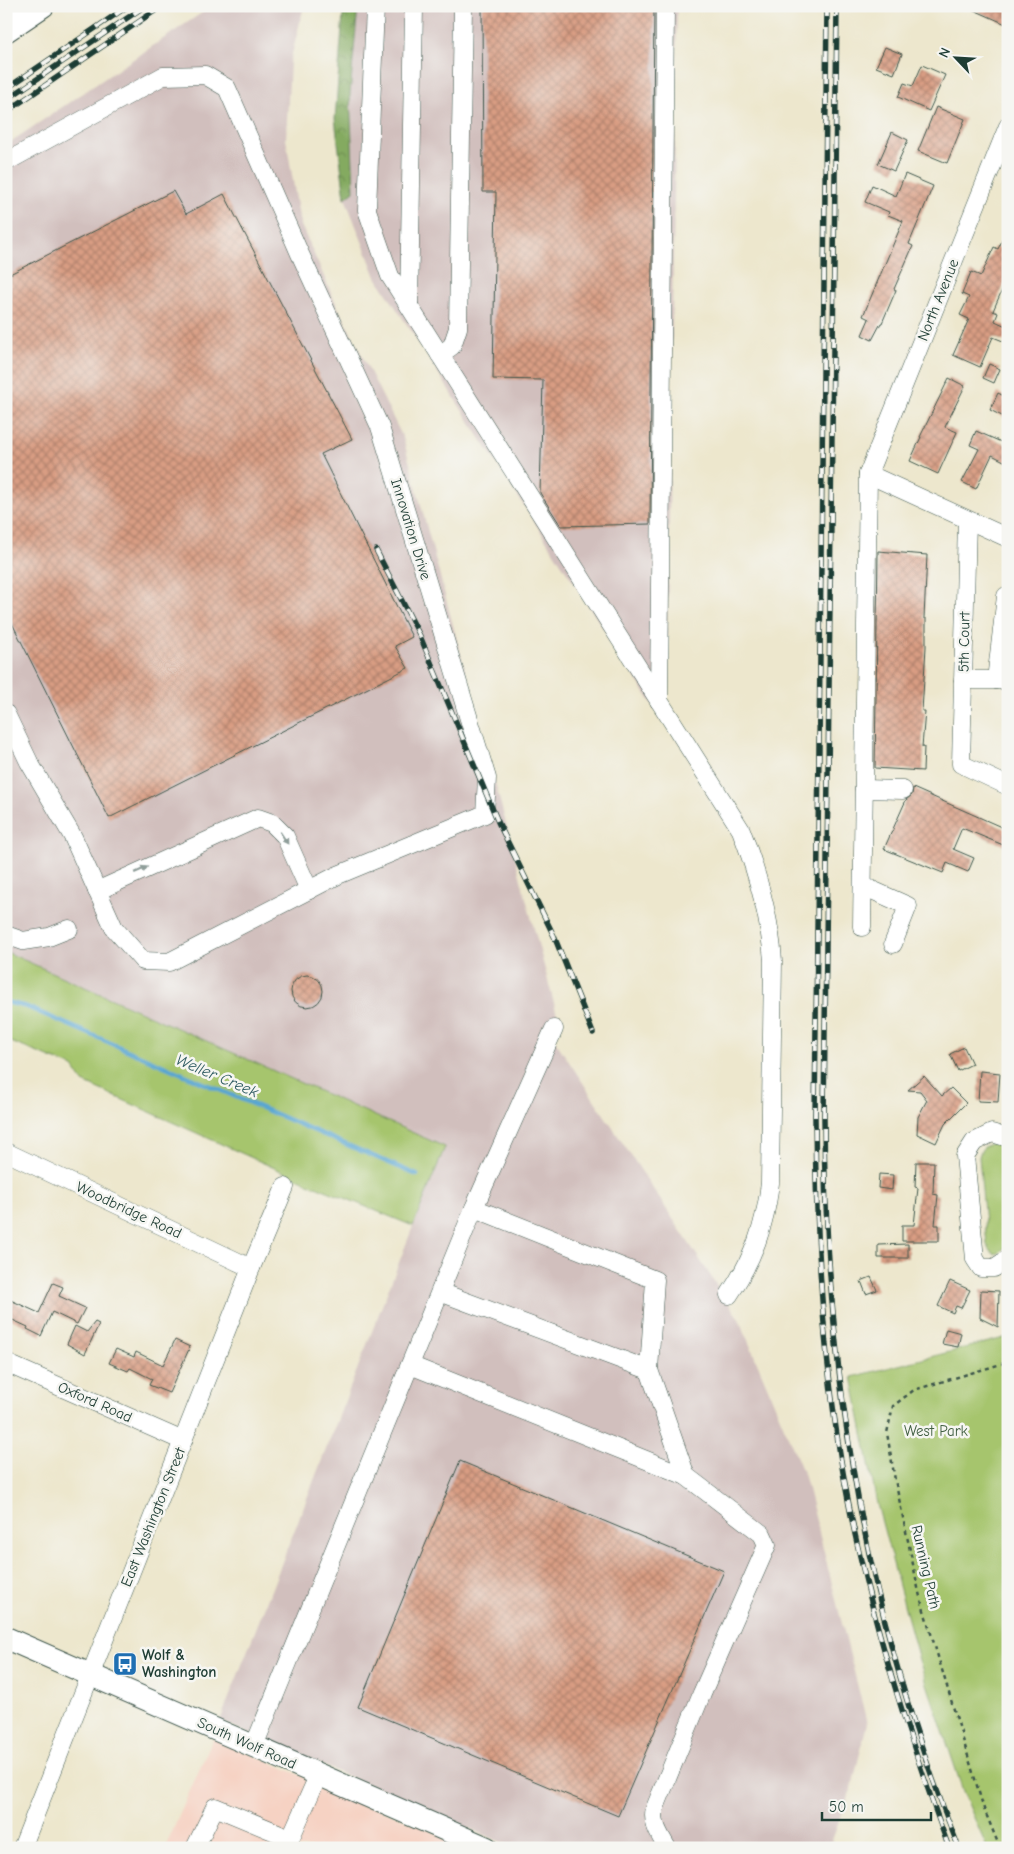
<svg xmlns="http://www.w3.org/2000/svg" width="1014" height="1854" font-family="'Comic Neue',sans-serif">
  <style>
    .built { fill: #f6d2c3 }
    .industrial { fill: #d1bfbd }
    .forest { fill: url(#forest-crowns); stroke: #52744a }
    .park { fill: #a6c56d; stroke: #628150 }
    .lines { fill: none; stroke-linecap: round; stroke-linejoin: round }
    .stream { stroke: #59a6d2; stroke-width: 4.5 }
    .building { fill: url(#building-cross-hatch) }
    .minor-casing { stroke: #3e564b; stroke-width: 19 }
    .major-casing { stroke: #3e564b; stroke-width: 24 }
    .path { stroke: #3e564b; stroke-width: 2.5; stroke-dasharray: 4 4; stroke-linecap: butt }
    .minor { stroke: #fff; stroke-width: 18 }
    .major { stroke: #fff; stroke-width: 22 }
    .rail-casing { stroke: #1f3d34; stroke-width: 5.5 }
    .rail { stroke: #f6f6f2; stroke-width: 4; stroke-dasharray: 11; stroke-linecap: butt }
    .oneway { fill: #8f9e9a }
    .labels { text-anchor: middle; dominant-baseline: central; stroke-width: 5; stroke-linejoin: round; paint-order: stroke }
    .street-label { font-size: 15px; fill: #1f3d34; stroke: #f6f6f2 }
    .park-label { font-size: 15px; fill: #415f42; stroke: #f6f6f2 }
    .poi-label { font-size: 15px; font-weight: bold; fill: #1f3d34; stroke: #f6f6f2; text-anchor: start }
    .water-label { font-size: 16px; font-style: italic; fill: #305c63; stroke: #f6f6f2 }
  </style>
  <defs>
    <pattern id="forest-crowns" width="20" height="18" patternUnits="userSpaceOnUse" patternTransform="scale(1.25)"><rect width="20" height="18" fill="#84aa60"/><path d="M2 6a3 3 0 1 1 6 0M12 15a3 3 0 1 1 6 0" fill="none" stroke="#6b8c50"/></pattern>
    <pattern id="building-cross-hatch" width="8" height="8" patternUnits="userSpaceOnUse" patternTransform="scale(1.25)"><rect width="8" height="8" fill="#d99d83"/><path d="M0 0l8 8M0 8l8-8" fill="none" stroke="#af816c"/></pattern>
  </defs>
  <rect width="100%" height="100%" fill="#f6f6f2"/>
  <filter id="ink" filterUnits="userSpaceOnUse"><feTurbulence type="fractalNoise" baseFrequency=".02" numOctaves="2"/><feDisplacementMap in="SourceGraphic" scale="10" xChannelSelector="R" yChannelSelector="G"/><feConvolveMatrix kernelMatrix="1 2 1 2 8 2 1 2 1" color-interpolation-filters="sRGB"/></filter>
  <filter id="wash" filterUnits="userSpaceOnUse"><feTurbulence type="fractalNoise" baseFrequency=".0096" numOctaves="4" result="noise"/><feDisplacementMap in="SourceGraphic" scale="20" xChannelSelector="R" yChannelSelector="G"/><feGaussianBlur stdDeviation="1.12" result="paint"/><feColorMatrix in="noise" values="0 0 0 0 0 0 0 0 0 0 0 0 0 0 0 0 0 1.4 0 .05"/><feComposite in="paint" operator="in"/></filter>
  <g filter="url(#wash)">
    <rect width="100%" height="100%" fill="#ede7cd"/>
    <polygon class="built" points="213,1738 472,1848 165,1848"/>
    <g class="industrial">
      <polygon points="212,6 304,6 290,62 286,139 300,223 333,297 403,438 559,1022 554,1039 739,1319 805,1477 867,1723 852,1787 829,1848 515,1848 220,1721 444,1147 6,952 6,145"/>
      <polygon points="345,6 677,6 666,701 656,710 376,277 345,198 335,119 343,14"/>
    </g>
    <polygon class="forest" points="345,6 358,6 350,94 354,191 345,198 335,119 343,14"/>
    <g class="park">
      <polygon points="6,952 445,1147 413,1226 308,1183 83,1082 73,1067 6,1040"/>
      <path d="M994 1143 1004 1144 1008 1146V1244L999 1253 993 1254 987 1245 979 1157C981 1148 985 1145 994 1143Z"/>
      <polygon points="1008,1337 1008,1848 987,1848 964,1794 919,1660 877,1504 852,1377"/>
    </g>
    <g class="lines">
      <polyline class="stream" points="6,1002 27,1007 417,1175"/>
    </g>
    <g id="blocks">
      <g class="building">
        <polygon points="482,6 654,6 650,524 561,526 540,493 543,380 493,379 496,192 483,192"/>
        <polygon points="965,6 1008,6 1008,25"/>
        <polygon points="885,47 902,54 894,74 876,67"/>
        <polygon points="922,65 945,75 929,111 898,97 904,83 913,86"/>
        <polygon points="936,107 965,119 947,163 918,151"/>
        <polygon points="892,132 908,140 894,171 878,164"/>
        <polygon points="905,174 933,186 909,244 913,246 894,289 896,290 882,323 881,323 872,340 862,335 869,319 863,316 903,221 888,215 889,212 865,202 872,185 896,196"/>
        <polygon points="173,191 186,214 224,194 352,439 321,454 412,637 395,646 408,668 109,818 6,611 6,276"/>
        <polygon points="1008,228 1008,276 993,311 998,313 995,321 1008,327 1008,343 993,337 980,367 953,355 969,319 960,315 969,297 962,294 971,272 981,276 994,247 998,249"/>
        <polygon points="989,364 1000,369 994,383 983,378"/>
        <polygon points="949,378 965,386 945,427 957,432 938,474 910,461 921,437 920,437"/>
        <polygon points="998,393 1008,398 1008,419 990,410"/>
        <polygon points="976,431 1008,445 1008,463 992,455 976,489 962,482 979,449 970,445"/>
        <polygon points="878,551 927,555 924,618 926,618 926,647 922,711 925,711 922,747 924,747 923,771 875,768"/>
        <polygon points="913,788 1008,830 1008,847 962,828 953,849 974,858 968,872 947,863 943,873 884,849 906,800 912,795"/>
        <circle cx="307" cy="991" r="16"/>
        <polygon points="964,1047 972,1064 958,1071 950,1054"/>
        <polygon points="980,1071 1000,1073 998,1102 978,1101"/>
        <polygon points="924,1076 942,1096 951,1088 966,1103 945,1124 936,1143 917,1134 918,1117 927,1100 920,1091 908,1090"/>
        <polygon points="916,1162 934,1162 933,1194 938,1195 935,1225 939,1225 939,1241 902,1241 902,1225 914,1225 918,1188 915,1187"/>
        <polygon points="879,1174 893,1175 892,1190 878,1188"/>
        <polygon points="908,1244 908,1258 878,1258 878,1245"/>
        <polygon points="871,1277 877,1290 866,1294 861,1281"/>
        <polygon points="950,1281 970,1290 961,1308 956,1306 953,1313 938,1306"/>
        <polygon points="53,1283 63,1287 59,1296 85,1308 77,1324 52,1312 41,1336 27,1329 28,1327 6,1317 6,1298 39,1313"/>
        <polygon points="981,1290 999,1291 998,1327 980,1318"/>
        <polygon points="95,1322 99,1324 85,1354 67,1344 75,1326 87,1332"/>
        <polygon points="946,1329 961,1333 958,1347 942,1344"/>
        <polygon points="175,1340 190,1347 169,1393 149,1385 152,1379 130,1368 128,1371 109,1363 116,1349 134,1357 136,1352 163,1365"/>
        <polygon points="460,1461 724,1571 618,1816 358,1707"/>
      </g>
    </g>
  </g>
  <g filter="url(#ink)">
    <use href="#blocks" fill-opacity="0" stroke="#3e564b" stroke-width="1"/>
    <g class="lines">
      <defs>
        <g id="minor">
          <polyline points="14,6 27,17"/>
          <path d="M375 6 367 210 390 276 741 830C757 872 770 916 773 961L770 1183C765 1227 753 1259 729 1295"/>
          <polyline points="6,162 163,76 205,75 227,88 300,254 380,427 487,778 485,814 338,875 169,962 143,961 114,928 73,837 29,762 6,714"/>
          <polyline points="409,305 414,6"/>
          <polyline points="440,355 452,346 458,328 463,6"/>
          <polyline points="868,474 1008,538"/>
          <polyline points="967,520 961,764 1008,786"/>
          <polyline points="963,680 1003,680 1005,676"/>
          <polyline points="996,680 1006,596 1008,596"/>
          <polyline points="659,701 665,6"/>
          <polyline points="864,789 903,790"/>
          <polyline points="863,886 908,906 893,944"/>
          <polyline points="97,891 258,818 272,823 285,836 309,890"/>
          <polyline points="862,927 868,474 1008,126"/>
          <polyline points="6,935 23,941 49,937 69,929"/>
          <polyline points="1008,1138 992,1133 974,1142 965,1156 975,1259 981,1268 994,1268 1008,1259"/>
          <polyline points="6,1152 251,1268"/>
          <polyline points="440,1292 649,1370 655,1280 474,1208"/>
          <polyline points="6,1363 183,1441"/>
          <polyline points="410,1365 686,1476"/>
          <path d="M649 1370 686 1476 762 1534 767 1545 702 1693 655 1808C651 1823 660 1835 667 1848"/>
          <polyline points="254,1746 474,1208 554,1029"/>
          <polyline points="22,1848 251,1268 285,1187"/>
          <polyline points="195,1848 215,1807 290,1838"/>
          <polyline points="286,1848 319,1774"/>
        </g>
        <g id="major">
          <polyline points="6,31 43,6"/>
          <polyline points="6,1638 487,1848"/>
        </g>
      </defs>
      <use href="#minor" class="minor-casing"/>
      <use href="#major" class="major-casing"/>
      <polyline class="path" points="1000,1848 984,1809 920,1597 895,1480 887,1433 893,1406 914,1390 1008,1362"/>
      <use href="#minor" class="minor"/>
      <use href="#major" class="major"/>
      <defs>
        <g id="rail">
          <path d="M827 6 815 1117C816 1262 826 1409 859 1552 882 1653 913 1750 949 1848"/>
          <path d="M837 6 824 1117C825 1366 865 1616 959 1848"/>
          <polyline points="6,89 128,6"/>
          <polyline points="6,100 145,6"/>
          <polyline points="6,112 162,6"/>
          <polyline points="376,550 420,636 498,822 554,936 593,1033"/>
        </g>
      </defs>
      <use href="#rail" class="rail-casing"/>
      <use href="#rail" class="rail"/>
    </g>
    <defs><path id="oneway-solid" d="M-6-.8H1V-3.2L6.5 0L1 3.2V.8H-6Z" transform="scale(1.25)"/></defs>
    <g class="oneway">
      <use href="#oneway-solid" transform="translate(284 838) rotate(57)"/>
      <use href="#oneway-solid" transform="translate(141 870) rotate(-25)"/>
    </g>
  </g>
  <defs>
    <symbol id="bus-square" viewBox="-11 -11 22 22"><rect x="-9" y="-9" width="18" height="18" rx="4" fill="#1f6fb2" stroke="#f6f6f2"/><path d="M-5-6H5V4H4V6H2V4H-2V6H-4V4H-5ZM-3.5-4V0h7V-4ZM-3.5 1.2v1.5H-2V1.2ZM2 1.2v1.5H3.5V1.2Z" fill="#fff"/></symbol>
  </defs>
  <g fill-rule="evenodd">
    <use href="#bus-square" x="111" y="1650" width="28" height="28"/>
  </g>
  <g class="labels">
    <g class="street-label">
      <text transform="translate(938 300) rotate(-68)">North Avenue</text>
      <text transform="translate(411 529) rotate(73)">Innovation Drive</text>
      <text transform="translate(964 642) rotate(-89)">5th Court</text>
      <text transform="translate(129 1210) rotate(25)">Woodbridge Road</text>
      <text transform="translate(95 1402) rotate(24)">Oxford Road</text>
      <text transform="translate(153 1517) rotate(-68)">East Washington Street</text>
      <text transform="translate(926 1567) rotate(77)">Running Path</text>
      <text transform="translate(247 1743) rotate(24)">South Wolf Road</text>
    </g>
    <g class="park-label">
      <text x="936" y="1431">West Park</text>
    </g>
    <g class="poi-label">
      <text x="142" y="1655">Wolf &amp;<tspan x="142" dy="17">Washington</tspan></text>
    </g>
    <g class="water-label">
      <text transform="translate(217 1076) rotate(23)">Weller Creek</text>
    </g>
  </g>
  <rect width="1014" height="1854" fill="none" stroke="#f6f6f2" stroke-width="25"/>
  <g transform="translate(956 58) rotate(295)" stroke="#f6f6f2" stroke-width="4" paint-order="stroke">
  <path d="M0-4L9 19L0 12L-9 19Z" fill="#1f3d34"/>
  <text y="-8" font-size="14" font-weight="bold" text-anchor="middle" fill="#1f3d34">N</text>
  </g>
  <path d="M822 1812v8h109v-8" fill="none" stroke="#1f3d34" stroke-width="2.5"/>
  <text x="829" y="1812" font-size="15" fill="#1f3d34" stroke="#f6f6f2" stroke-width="4" paint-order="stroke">50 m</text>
</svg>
